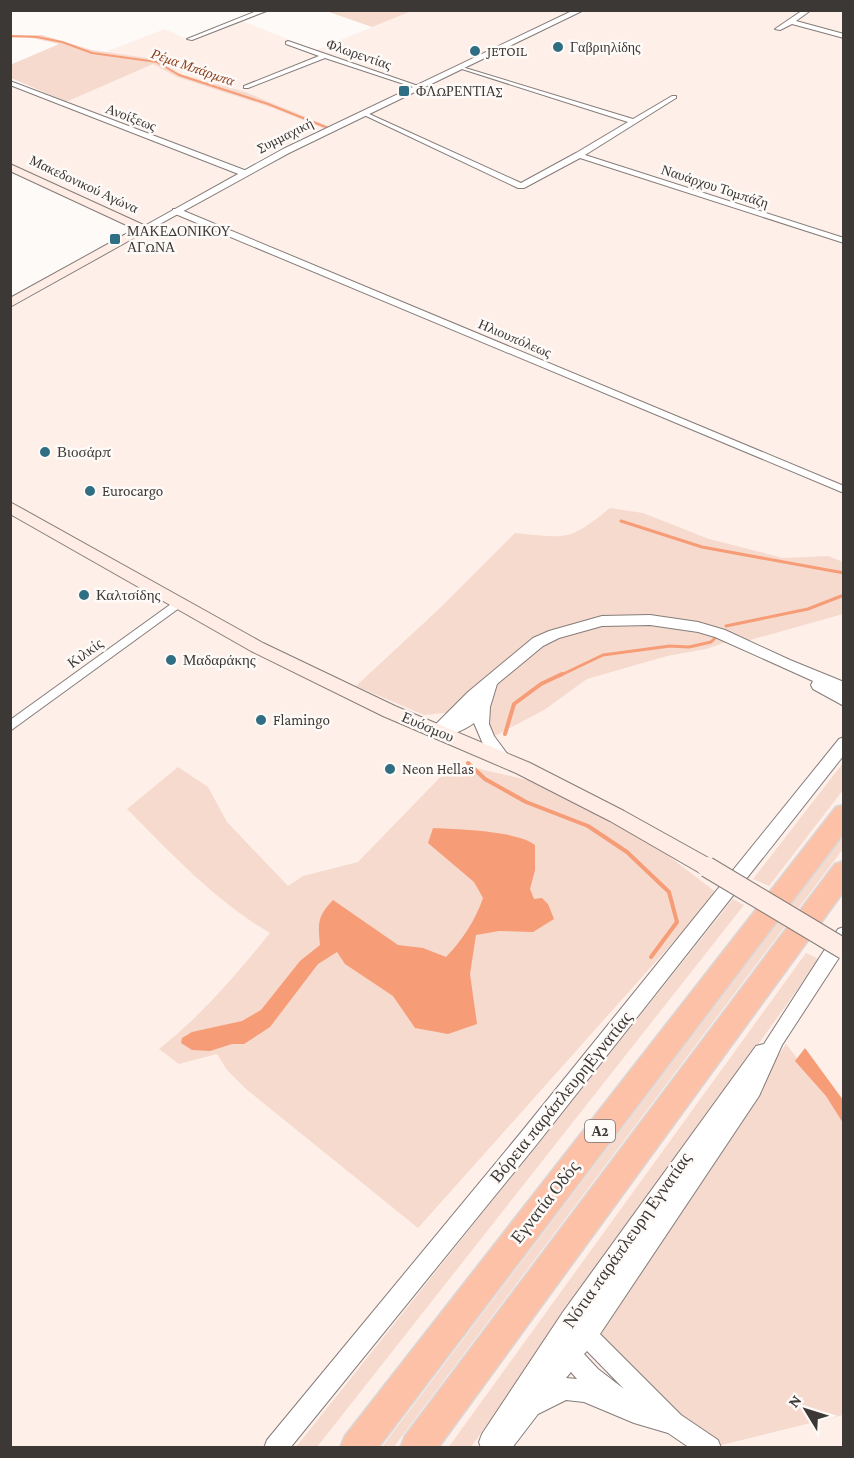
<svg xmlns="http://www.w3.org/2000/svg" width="854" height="1458" font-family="'Crimson Pro',serif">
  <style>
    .built { fill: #feefe9 }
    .green { fill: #f6dace }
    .water { fill: #f69c77 }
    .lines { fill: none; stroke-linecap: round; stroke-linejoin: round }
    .stream-far2 { stroke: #f69c77; stroke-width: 2 }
    .stream-far1 { stroke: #f69c77; stroke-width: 3 }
    .stream { stroke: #f69c77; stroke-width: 4 }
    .minor-casing { stroke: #857c79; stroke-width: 2 }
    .tertiary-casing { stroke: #857c79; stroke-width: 2 }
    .secondary-casing { stroke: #857c79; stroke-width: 2 }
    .motorway-casing { stroke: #d8d7d7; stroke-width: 3 }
    .minor { fill: #fff; fill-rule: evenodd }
    .tertiary { fill: #fff; fill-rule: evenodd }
    .secondary { fill: #feece5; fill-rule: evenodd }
    .motorway { fill: #fdc1a8; fill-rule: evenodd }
    .secondary-bridge-casing { stroke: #857c79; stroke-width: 22; stroke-linecap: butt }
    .secondary-bridge { stroke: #feece5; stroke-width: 20 }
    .poi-dot { fill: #2f6e83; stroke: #fefaf8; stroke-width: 2 }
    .labels { text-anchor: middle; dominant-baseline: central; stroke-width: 5; stroke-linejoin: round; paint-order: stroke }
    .far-poi-label { font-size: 14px; fill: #3c3836; stroke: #fefaf8; text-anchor: start }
    .far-street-label { font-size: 14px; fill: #3c3836; stroke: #fefaf8 }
    .far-water-label { font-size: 14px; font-style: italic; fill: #8c3c17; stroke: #fefaf8 }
    .shield { fill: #fefaf8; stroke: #767270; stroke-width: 1.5 }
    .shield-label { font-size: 14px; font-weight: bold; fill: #3c3836 }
    .poi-label { font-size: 15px; fill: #3c3836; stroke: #fefaf8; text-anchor: start }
    .street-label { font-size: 15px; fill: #3c3836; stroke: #fefaf8 }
    .near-street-label { font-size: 18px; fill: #3c3836; stroke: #fefaf8 }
  </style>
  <rect width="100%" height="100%" fill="#fefaf8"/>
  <g class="built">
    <polygon points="412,11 576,11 281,148 243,168 66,102 152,64 105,52 165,29 190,41 242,21 316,50"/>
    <polygon points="586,11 843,11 843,1447 11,1447 11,308 304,145"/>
    <polygon points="10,85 236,174 144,225 11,165"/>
  </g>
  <g class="green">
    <polygon points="326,11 412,11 372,27"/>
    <polygon points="11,35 42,35 92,50 154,59 183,75 245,92 333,128 328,130 273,108 177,77 153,64 66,102 11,78 10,65 59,44 28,37 11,38"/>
    <path d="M610 508 643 513 709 539 783 558 828 556 843 562V614L750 640 723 643 706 649 667 656 587 679 544 710 491 738 454 712 424 715 356 686 440 608 515 533C568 538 568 542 610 508Z"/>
    <path d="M454 763 540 783 650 842 717 893 418 1228 246 1089 227 1070 217 1054 179 1064 159 1049C202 1015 236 975 270 933 215 901 172 854 127 809L178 767 208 787 227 822 288 886 303 876 358 862Z"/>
    <polygon points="843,763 843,790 769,886 753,879"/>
    <polygon points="843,836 843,849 394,1447 381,1448"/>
    <polygon points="733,899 744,905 317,1447 296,1447"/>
    <polygon points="806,953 819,959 471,1447 448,1448"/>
    <polygon points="786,1044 843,1117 843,1415 714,1447 594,1343"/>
  </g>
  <g class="water">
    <path d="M433 828C457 829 518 831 535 845V870L530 889 534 899 542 898 548 904 554 919 533 932 499 931 476 935 470 974 477 1024 448 1034 415 1028 393 996 345 964 337 952 318 964 270 1027 244 1044H232L210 1051 192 1050 181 1043 182 1038 192 1032 242 1021 261 1010 300 961 320 945C318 923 317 917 333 900L398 945 423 948 446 957C462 941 476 919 483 898L474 882 428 843Z"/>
    <polygon points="805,1048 843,1100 843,1123 826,1096 795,1061"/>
  </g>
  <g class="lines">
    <polyline class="stream-far2" points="10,36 37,37 62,42 92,53 157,62 179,75 268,104 328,128"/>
    <g class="stream-far1">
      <polyline points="621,521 702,547 844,573"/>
      <polyline points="726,626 808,609 844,595"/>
      <polyline points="559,676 603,655 670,646 689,647 711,642 716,637"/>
    </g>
    <g class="stream">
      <polyline points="505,734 514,704 541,684 562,674"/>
      <polyline points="468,763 485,779 526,802 588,826 627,852 669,892 677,922 651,957"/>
    </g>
    <defs>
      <g id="minor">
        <polygon points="259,10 269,10 192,40 187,39"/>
        <polygon points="803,10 811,10 796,21 844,34 844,38 792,24 780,30 775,29"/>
        <polygon points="288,41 424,88 419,89 325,58 248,88 244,88 244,86 319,56 286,44 286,42"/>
        <polygon points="462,67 633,119 672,96 676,96 676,98 585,155 844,238 844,243 580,158 524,188 518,188 362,114 367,113 521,183 576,153 628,122 462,69"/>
        <polygon points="10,81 247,171 248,173 241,175 10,85"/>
        <polygon points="173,209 179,209 844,486 844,493 173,213"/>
        <polygon points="178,599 183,603 182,606 10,731 10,720"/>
      </g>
      <g id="tertiary">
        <polygon points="574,10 584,10 289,153 147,231 139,229 283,149"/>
        <path d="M650 615 698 622 725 630 790 660 844 682V706L813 689 811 685 813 681 715 637 698 632 650 625 602 626 559 638 543 646 497 684 490 707 489 724 494 736 511 759 508 763H498L483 744 474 723C463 731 445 739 432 735L429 731 468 692 533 638 549 631 602 616Z"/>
        <polygon points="844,737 844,755 537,1144 290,1448 264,1448 267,1440 523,1130 839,739"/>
        <path d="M844 927V950L782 1045 759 1096 600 1334 681 1415 718 1440 721 1448H690L668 1433 634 1423 584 1402 566 1400 538 1414 512 1448H481L479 1442 482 1434 563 1312 756 1046 764 1044 838 929ZM587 1351 624 1389 598 1369 584 1354ZM571 1372 577 1379 566 1378Z"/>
      </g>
      <g id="secondary">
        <polygon points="10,164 148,227 150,229 10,307 10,298 135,229 10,171"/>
        <polygon points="10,502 263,643 395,706 530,763 624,811 714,861 717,867 714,873 707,875 700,873 610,821 516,773 383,716 251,651 10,514"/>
      </g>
      <g id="motorway">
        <polygon points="844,805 844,833 378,1448 340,1448 345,1436 836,807"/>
        <polygon points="844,861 844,891 438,1448 400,1448 405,1436 835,864"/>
      </g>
    </defs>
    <use href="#minor" class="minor-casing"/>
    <use href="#tertiary" class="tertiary-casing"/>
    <use href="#secondary" class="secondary-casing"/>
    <use href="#motorway" class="motorway-casing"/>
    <use href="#minor" class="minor"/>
    <use href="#tertiary" class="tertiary"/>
    <use href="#secondary" class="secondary"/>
    <use href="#motorway" class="motorway"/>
    <defs>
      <polyline id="secondary-bridge" points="707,867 844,949"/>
    </defs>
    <use href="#secondary-bridge" class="secondary-bridge-casing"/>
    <use href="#secondary-bridge" class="secondary-bridge"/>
  </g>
  <g class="poi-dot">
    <circle cx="558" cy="47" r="6"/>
    <circle cx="475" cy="51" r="6"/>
    <rect x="398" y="85" width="12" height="12" rx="3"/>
    <rect x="109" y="233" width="12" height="12" rx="3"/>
    <circle cx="45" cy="452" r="6"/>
    <circle cx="90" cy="491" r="6"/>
    <circle cx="84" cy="595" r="6"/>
    <circle cx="171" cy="660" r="6"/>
    <circle cx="261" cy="720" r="6"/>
    <circle cx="390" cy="769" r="6"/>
  </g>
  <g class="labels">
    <g class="far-poi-label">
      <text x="570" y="47">Γαβριηλίδης</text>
      <text x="487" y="51">JETOIL</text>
      <text x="416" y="91">ΦΛΩΡΕΝΤΙΑΣ</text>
      <text x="127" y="231">ΜΑΚΕΔΟΝΙΚΟΥ<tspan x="127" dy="16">ΑΓΩΝΑ</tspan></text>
    </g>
    <g class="far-street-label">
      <text transform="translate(359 54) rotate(19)">Φλωρεντίας</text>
      <text transform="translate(131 117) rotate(21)">Ανοίξεως</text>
      <text transform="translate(285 135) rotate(-26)">Συμμαχική</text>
      <text transform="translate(84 184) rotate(25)">Μακεδονικού Αγώνα</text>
      <text transform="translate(715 186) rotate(18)">Ναυάρχου Τομπάζη</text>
      <text transform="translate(515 338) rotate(23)">Ηλιουπόλεως</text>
    </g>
    <g class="far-water-label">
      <text transform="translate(193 67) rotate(19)">Ρέμα Μπάρμπα</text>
    </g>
    <rect class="shield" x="585" y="1120" width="30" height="22" rx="4.5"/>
    <g class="shield-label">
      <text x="600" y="1131">Α2</text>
    </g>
    <g class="poi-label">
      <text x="57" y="452">Βιοσάρπ</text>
      <text x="102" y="491">Eurocargo</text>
      <text x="96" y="595">Καλτσίδης</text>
      <text x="183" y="660">Μαδαράκης</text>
      <text x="273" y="720">Flamingo</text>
      <text x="402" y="769">Neon Hellas</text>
    </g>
    <g class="street-label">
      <text transform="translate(85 653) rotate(-36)">Κιλκίς</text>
      <text transform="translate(428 727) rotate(23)">Ευόσμου</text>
    </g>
    <g class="near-street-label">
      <text transform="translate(561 1097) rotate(-51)">Βόρεια παράπλευρηΕγνατίας</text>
      <text transform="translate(545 1202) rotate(-52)">Εγνατία Οδός</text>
      <text transform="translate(627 1240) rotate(-55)">Νότια παράπλευρη Εγνατίας</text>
    </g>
  </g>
  <rect width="854" height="1458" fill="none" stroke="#3c3836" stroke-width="24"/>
  <g transform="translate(806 1410) rotate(308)" stroke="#fefaf8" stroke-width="4.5" paint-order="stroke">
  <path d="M0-4.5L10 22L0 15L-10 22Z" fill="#3c3836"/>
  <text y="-9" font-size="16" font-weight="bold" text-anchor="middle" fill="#3c3836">N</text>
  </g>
</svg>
